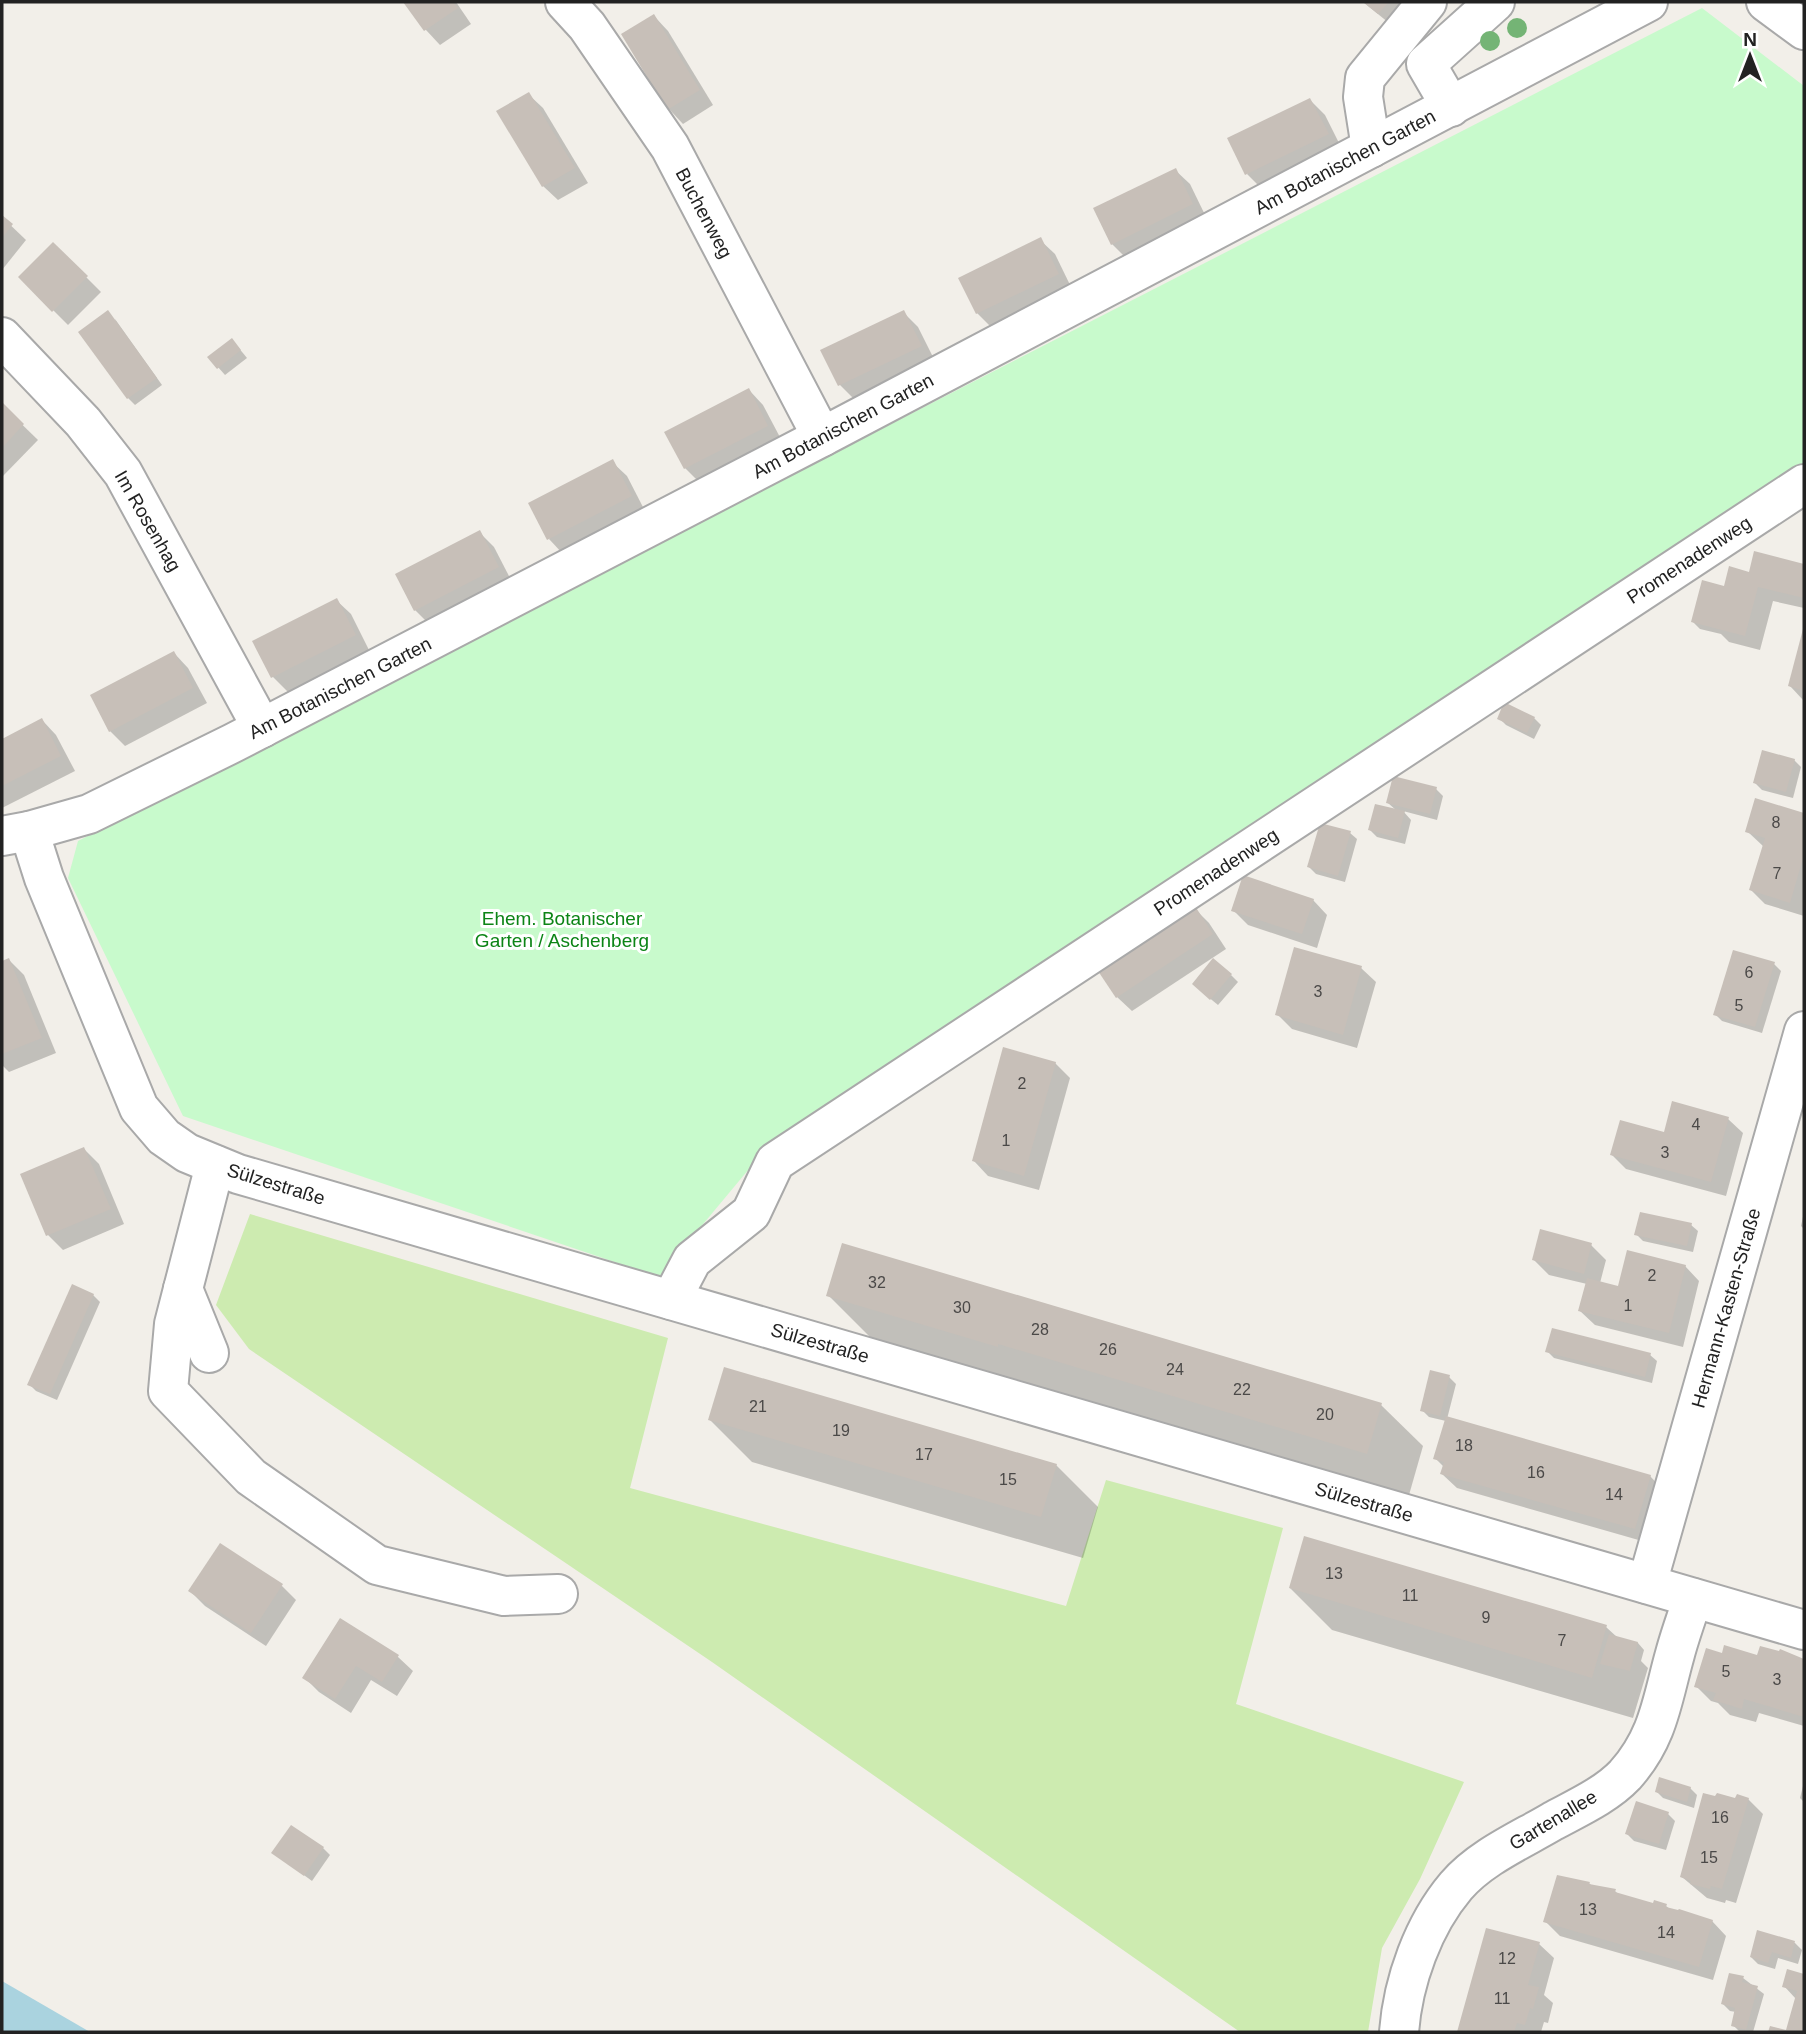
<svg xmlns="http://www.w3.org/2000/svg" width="1806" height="2034" font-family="Arial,sans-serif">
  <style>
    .grass { fill: #cdebb0 }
    .park { fill: #c8facc }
    .water { fill: #aad3df }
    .shadow { fill: #0003 }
    .building { fill: #c7bfb8 }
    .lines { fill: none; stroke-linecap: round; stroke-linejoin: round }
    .minor-casing { stroke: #a9a9a9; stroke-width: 42 }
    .minor { stroke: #fff; stroke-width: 38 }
    .tree { fill: #74b475 }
    .labels { text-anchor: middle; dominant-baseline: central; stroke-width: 6; stroke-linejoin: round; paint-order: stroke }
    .number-label { font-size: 16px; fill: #4b4948 }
    .street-label { font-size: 19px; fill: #222; stroke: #fff }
    .park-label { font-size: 19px; fill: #0c8416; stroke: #fff }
  </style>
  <rect width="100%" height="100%" fill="#f2efe9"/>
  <polygon class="grass" points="250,1214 668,1338 630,1488 1066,1606 1106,1480 1283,1528 1236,1704 1464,1782 1420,1879 1382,1948 1368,2032 1240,2032 712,1662 249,1349 216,1305"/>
  <polygon class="park" points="1702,8 1804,86 1804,474 769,1145 659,1277 183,1116 68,878 78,841"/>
  <polygon class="water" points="2,1981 90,2032 2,2032"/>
  <g class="shadow">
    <polygon points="406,2 456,2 471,24 440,45 426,30"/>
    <polygon points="1363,2 1415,2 1394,27"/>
    <polygon points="654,16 668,31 713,105 683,124 669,109"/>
    <polygon points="528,94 543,108 588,183 558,200 543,186"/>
    <polygon points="1310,100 1325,115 1342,149 1261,188 1247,174"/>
    <polygon points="1175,170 1190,184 1207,219 1127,259 1112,244"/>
    <polygon points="2,217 26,240 2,270"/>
    <polygon points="1040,240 1055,254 1072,289 992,328 977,313"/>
    <polygon points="53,244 101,292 68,325 20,277"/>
    <polygon points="903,312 918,327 935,361 855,400 840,385 823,350"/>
    <polygon points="115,319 162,385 135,405 128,398"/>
    <polygon points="238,347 247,358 225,375 210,358"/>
    <polygon points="749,390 763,405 782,441 700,483 685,468"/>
    <polygon points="2,405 38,440 2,477"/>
    <polygon points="612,462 627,476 645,511 563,554 549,539"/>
    <polygon points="479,532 494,547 512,582 430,625 415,610"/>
    <polygon points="1756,553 1804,566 1804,608 1773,601 1760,650 1729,642 1721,634 1700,629 1693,622 1725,588 1750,574"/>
    <polygon points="336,600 351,614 369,650 288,692 273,677 255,642"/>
    <polygon points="1804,632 1804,701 1790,686"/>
    <polygon points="174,653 188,668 207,703 125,746 110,731"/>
    <polygon points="1499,718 1534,718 1541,725 1534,739 1506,725"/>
    <polygon points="42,720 56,735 75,771 2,808 2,741"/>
    <polygon points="1794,760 1801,767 1793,798 1762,790 1755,783"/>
    <polygon points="1436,789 1443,796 1437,820 1403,811 1411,820 1405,844 1377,837 1370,830 1397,811 1388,803"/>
    <polygon points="1756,800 1804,815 1804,916 1765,904 1751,890 1764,847 1747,831"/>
    <polygon points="1350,833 1357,839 1345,882 1316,874 1309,867"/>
    <polygon points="1313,900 1327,915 1317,948 1248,925 1233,910"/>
    <polygon points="1194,908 1209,923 1226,949 1132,1011 1117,997"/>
    <polygon points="9,960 24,975 56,1053 9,1072 2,1065 2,963"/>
    <polygon points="1774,964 1781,971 1762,1033 1722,1021 1715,1014"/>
    <polygon points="1361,968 1376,982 1357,1048 1292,1029 1277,1014"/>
    <polygon points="1231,975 1238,982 1218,1005 1201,991"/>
    <polygon points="1055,1063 1070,1078 1039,1190 988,1176 974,1161"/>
    <polygon points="1728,1119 1743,1133 1726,1196 1626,1169 1612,1155 1665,1134"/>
    <polygon points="84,1149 99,1164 124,1224 63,1250 48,1235 22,1175"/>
    <polygon points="1804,1212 1804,1229 1801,1226"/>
    <polygon points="1691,1225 1698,1231 1693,1252 1643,1241 1636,1234"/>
    <polygon points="1591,1245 1606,1260 1600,1283 1619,1288 1685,1266 1699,1281 1683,1347 1595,1325 1580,1311 1587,1284 1549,1275 1534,1260"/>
    <polygon points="93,1295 100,1302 57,1400 36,1391 29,1384"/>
    <polygon points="828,1295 1381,1405 1423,1446 1409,1495 870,1337"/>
    <polygon points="1547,1351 1650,1355 1657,1361 1652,1383 1554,1358"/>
    <polygon points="1449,1377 1456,1384 1447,1419 1650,1476 1664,1491 1649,1543 1457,1488 1442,1474 1444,1467 1435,1458 1446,1421 1429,1417 1422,1410"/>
    <polygon points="710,1420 1056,1465 1098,1507 1083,1558 752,1462"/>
    <polygon points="282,1586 296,1600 266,1646 205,1606 190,1591"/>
    <polygon points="1290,1588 1606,1627 1618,1638 1638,1643 1644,1650 1641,1661 1648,1668 1633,1718 1332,1630"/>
    <polygon points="340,1620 398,1657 413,1671 397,1696 371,1680 351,1713 319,1692 304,1677"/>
    <polygon points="1780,1653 1804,1661 1804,1726 1759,1713 1756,1722 1730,1715 1718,1703 1711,1701 1696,1686 1723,1655 1759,1657"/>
    <polygon points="1804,1782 1804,1802 1800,1798"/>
    <polygon points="1690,1788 1697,1795 1694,1808 1663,1798 1656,1791"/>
    <polygon points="1748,1799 1763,1814 1736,1903 1726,1900 1725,1903 1707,1898 1682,1877 1737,1800"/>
    <polygon points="1668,1814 1675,1821 1666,1850 1634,1841 1627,1834"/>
    <polygon points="323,1848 330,1855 312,1881 274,1853"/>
    <polygon points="1589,1883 1593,1887 1615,1891 1619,1895 1655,1905 1666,1906 1671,1910 1712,1921 1726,1936 1713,1980 1560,1936 1545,1921"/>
    <polygon points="1488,1930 1539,1944 1554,1958 1544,1995 1553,2003 1548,2023 1544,2022 1541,2032 1459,2032"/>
    <polygon points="1759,1932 1795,1943 1802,1950 1798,1964 1778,1958 1775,1969 1758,1964 1751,1957"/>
    <polygon points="1788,1972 1804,1976 1804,2032 1787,2032 1796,1999 1784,1986"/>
    <polygon points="1743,1978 1764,1994 1753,2032 1740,2032 1733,2025 1736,2012 1730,2011 1723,2004"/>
  </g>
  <g class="building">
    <polygon points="403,2 453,2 458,8 424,31"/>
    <polygon points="1363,2 1389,2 1378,14"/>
    <polygon points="654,14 700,90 667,110 621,34"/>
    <polygon points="529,92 575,168 542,187 496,111"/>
    <polygon points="1310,98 1329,134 1245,175 1227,138"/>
    <polygon points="1176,168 1193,204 1111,245 1093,208"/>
    <polygon points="2,215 13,224 2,238"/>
    <polygon points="1041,237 1059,274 976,314 958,278"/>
    <polygon points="53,242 88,276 52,312 18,277"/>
    <polygon points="108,310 157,378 127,399 78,332"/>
    <polygon points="904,310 922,346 838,386 820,350"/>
    <polygon points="232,338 241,350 217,369 207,357"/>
    <polygon points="749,388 768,426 684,469 664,432"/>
    <polygon points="2,402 24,424 2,448"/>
    <polygon points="613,459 632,496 547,540 528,503"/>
    <polygon points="480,530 499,567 414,611 395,574"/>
    <polygon points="1754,551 1804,564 1804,598 1758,587 1745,636 1691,622 1702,580 1724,586 1729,566 1749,572"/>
    <polygon points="337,598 356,635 271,678 252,641"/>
    <polygon points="1803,629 1804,629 1804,691 1788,686"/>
    <polygon points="174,651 193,688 109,732 90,695"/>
    <polygon points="1504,702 1535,717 1527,733 1497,719"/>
    <polygon points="42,718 61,756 2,786 2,739"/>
    <polygon points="1762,750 1795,759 1786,792 1753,783"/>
    <polygon points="1393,776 1437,787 1430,814 1386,803"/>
    <polygon points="1755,798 1804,813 1804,855 1790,903 1749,890 1765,838 1745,832"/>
    <polygon points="1375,804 1405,811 1398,838 1368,830"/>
    <polygon points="1320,823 1351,831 1338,876 1307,867"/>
    <polygon points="1243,875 1314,899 1302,934 1231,911"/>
    <polygon points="1195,906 1213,934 1116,998 1098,971"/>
    <polygon points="1294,947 1362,966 1343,1035 1275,1015"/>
    <polygon points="1733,950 1775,962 1755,1027 1713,1015"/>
    <polygon points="9,958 42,1038 2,1054 2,961"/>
    <polygon points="1213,958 1232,974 1210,1000 1192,984"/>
    <polygon points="1003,1047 1056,1062 1024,1176 972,1161"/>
    <polygon points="1672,1101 1729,1117 1711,1182 1610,1155 1620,1120 1664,1132"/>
    <polygon points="84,1147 111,1209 46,1236 20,1174"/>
    <polygon points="1640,1212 1692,1223 1687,1246 1634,1235"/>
    <polygon points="1540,1229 1592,1243 1584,1274 1532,1260"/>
    <polygon points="842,1243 1382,1403 1367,1454 998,1344 998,1347 826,1296"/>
    <polygon points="1627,1250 1686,1265 1669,1333 1578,1311 1587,1278 1618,1286"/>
    <polygon points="72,1284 94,1294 50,1394 27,1385"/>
    <polygon points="1552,1328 1651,1353 1645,1377 1545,1352"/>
    <polygon points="724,1367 1057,1464 1041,1517 708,1420"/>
    <polygon points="1430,1370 1450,1375 1440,1416 1420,1411"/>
    <polygon points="1446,1416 1651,1475 1635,1529 1440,1474 1444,1462 1433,1459"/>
    <polygon points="1304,1536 1607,1625 1592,1678 1289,1588"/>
    <polygon points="220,1543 283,1584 251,1633 188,1591"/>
    <polygon points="340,1618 399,1655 382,1682 356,1666 335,1699 302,1678"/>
    <polygon points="1609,1634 1638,1642 1630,1671 1600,1664"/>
    <polygon points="1724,1645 1757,1655 1760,1646 1779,1651 1780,1649 1804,1659 1804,1717 1744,1699 1742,1709 1713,1700 1716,1693 1694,1687 1706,1648 1722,1653"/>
    <polygon points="1659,1777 1691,1787 1687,1802 1655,1792"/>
    <polygon points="1703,1793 1715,1796 1717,1793 1735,1798 1737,1794 1749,1798 1722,1889 1711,1886 1710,1889 1690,1884 1691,1881 1680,1877"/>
    <polygon points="1636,1801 1669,1812 1659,1844 1625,1834"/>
    <polygon points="291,1825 324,1847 304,1876 271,1853"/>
    <polygon points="1557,1875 1590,1882 1589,1884 1616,1889 1615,1892 1653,1903 1654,1900 1667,1904 1666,1907 1678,1910 1679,1909 1713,1920 1699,1967 1543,1922"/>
    <polygon points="1486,1928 1540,1942 1528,1985 1539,1987 1533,2009 1530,2008 1525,2025 1517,2023 1514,2032 1457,2032"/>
    <polygon points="1757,1930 1795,1941 1791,1958 1772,1952 1768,1963 1750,1957"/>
    <polygon points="1787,1969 1804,1974 1804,2032 1768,2032 1770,2026 1786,2030 1797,1991 1782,1987"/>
    <polygon points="1729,1973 1744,1976 1742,1982 1758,1986 1746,2030 1731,2026 1735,2008 1721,2004"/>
  </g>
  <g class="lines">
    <defs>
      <g id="minor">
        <polyline points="565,2 587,26 670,147 822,437"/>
        <polyline points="1766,2 1804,30"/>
        <polyline points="1451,107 1426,64 1495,2"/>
        <polyline points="1371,148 1363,97 1365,78 1427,2"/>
        <polyline points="2,337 83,422 123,473 262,728"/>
        <polyline points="29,831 44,878 139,1108 164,1137 187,1153 238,1174 1804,1630"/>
        <polyline points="2,836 29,831 89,814 233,743 822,437 1648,2"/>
        <polyline points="183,1289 174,1324 168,1391 251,1477 377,1565 504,1596 558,1594"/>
        <polyline points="671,1300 692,1260 751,1213 775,1162 1804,484"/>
        <polyline points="209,1353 183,1289 215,1165"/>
        <polyline points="1647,1584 1804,1031"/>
        <path d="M1399 2032C1403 1981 1423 1925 1456 1886 1481 1857 1521 1840 1553 1821 1577 1808 1606 1795 1625 1775 1659 1737 1662 1700 1675 1654 1680 1635 1687 1616 1693 1598"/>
      </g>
    </defs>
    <use href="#minor" class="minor-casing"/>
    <use href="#minor" class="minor"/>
  </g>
  <g class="tree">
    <circle cx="1517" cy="28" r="10"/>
    <circle cx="1490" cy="41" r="10"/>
  </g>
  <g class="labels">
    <g class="number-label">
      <text x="1776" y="822">8</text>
      <text x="1777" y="873">7</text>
      <text x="1749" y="972">6</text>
      <text x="1318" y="991">3</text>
      <text x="1739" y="1005">5</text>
      <text x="1022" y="1083">2</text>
      <text x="1696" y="1124">4</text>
      <text x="1006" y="1140">1</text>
      <text x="1665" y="1152">3</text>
      <text x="1652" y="1275">2</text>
      <text x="877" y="1282">32</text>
      <text x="1628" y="1305">1</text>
      <text x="962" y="1307">30</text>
      <text x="1040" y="1329">28</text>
      <text x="1108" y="1349">26</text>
      <text x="1175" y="1369">24</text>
      <text x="1242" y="1389">22</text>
      <text x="758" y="1406">21</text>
      <text x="1325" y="1414">20</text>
      <text x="841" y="1430">19</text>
      <text x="1464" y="1445">18</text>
      <text x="924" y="1454">17</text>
      <text x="1536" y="1472">16</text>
      <text x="1008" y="1479">15</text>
      <text x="1614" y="1494">14</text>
      <text x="1334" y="1573">13</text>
      <text x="1410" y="1595">11</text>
      <text x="1486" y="1617">9</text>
      <text x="1562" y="1640">7</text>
      <text x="1726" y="1671">5</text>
      <text x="1777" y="1679">3</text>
      <text x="1720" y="1817">16</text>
      <text x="1709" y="1857">15</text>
      <text x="1588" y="1909">13</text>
      <text x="1666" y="1932">14</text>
      <text x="1507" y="1958">12</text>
      <text x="1502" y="1998">11</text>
    </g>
    <g class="street-label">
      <text transform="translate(1345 162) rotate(-28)">Am Botanischen Garten</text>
      <text transform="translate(704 213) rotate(62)">Buchenweg</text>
      <text transform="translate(843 426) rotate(-28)">Am Botanischen Garten</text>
      <text transform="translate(148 521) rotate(60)">Im Rosenhag</text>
      <text transform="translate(1689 560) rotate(-33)">Promenadenweg</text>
      <text transform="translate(340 688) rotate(-27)">Am Botanischen Garten</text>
      <text transform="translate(1216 872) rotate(-33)">Promenadenweg</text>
      <text transform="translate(276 1184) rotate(17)">Sülzestraße</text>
      <text transform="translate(1726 1308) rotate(-74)">Hermann-Kasten-Straße</text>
      <text transform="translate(820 1343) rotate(16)">Sülzestraße</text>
      <text transform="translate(1364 1502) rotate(16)">Sülzestraße</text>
      <text transform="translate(1553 1820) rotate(-31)">Gartenallee</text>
    </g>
    <g class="park-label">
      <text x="562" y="918">Ehem. Botanischer<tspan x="562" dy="22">Garten / Aschenberg</tspan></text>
    </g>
  </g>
  <rect width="1806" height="2034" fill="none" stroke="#222222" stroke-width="7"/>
  <g transform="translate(1750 56)" stroke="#ffffff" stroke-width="5" paint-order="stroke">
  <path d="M0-5L12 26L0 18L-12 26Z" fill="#222222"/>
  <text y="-10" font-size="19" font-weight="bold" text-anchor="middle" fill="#222222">N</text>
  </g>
</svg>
